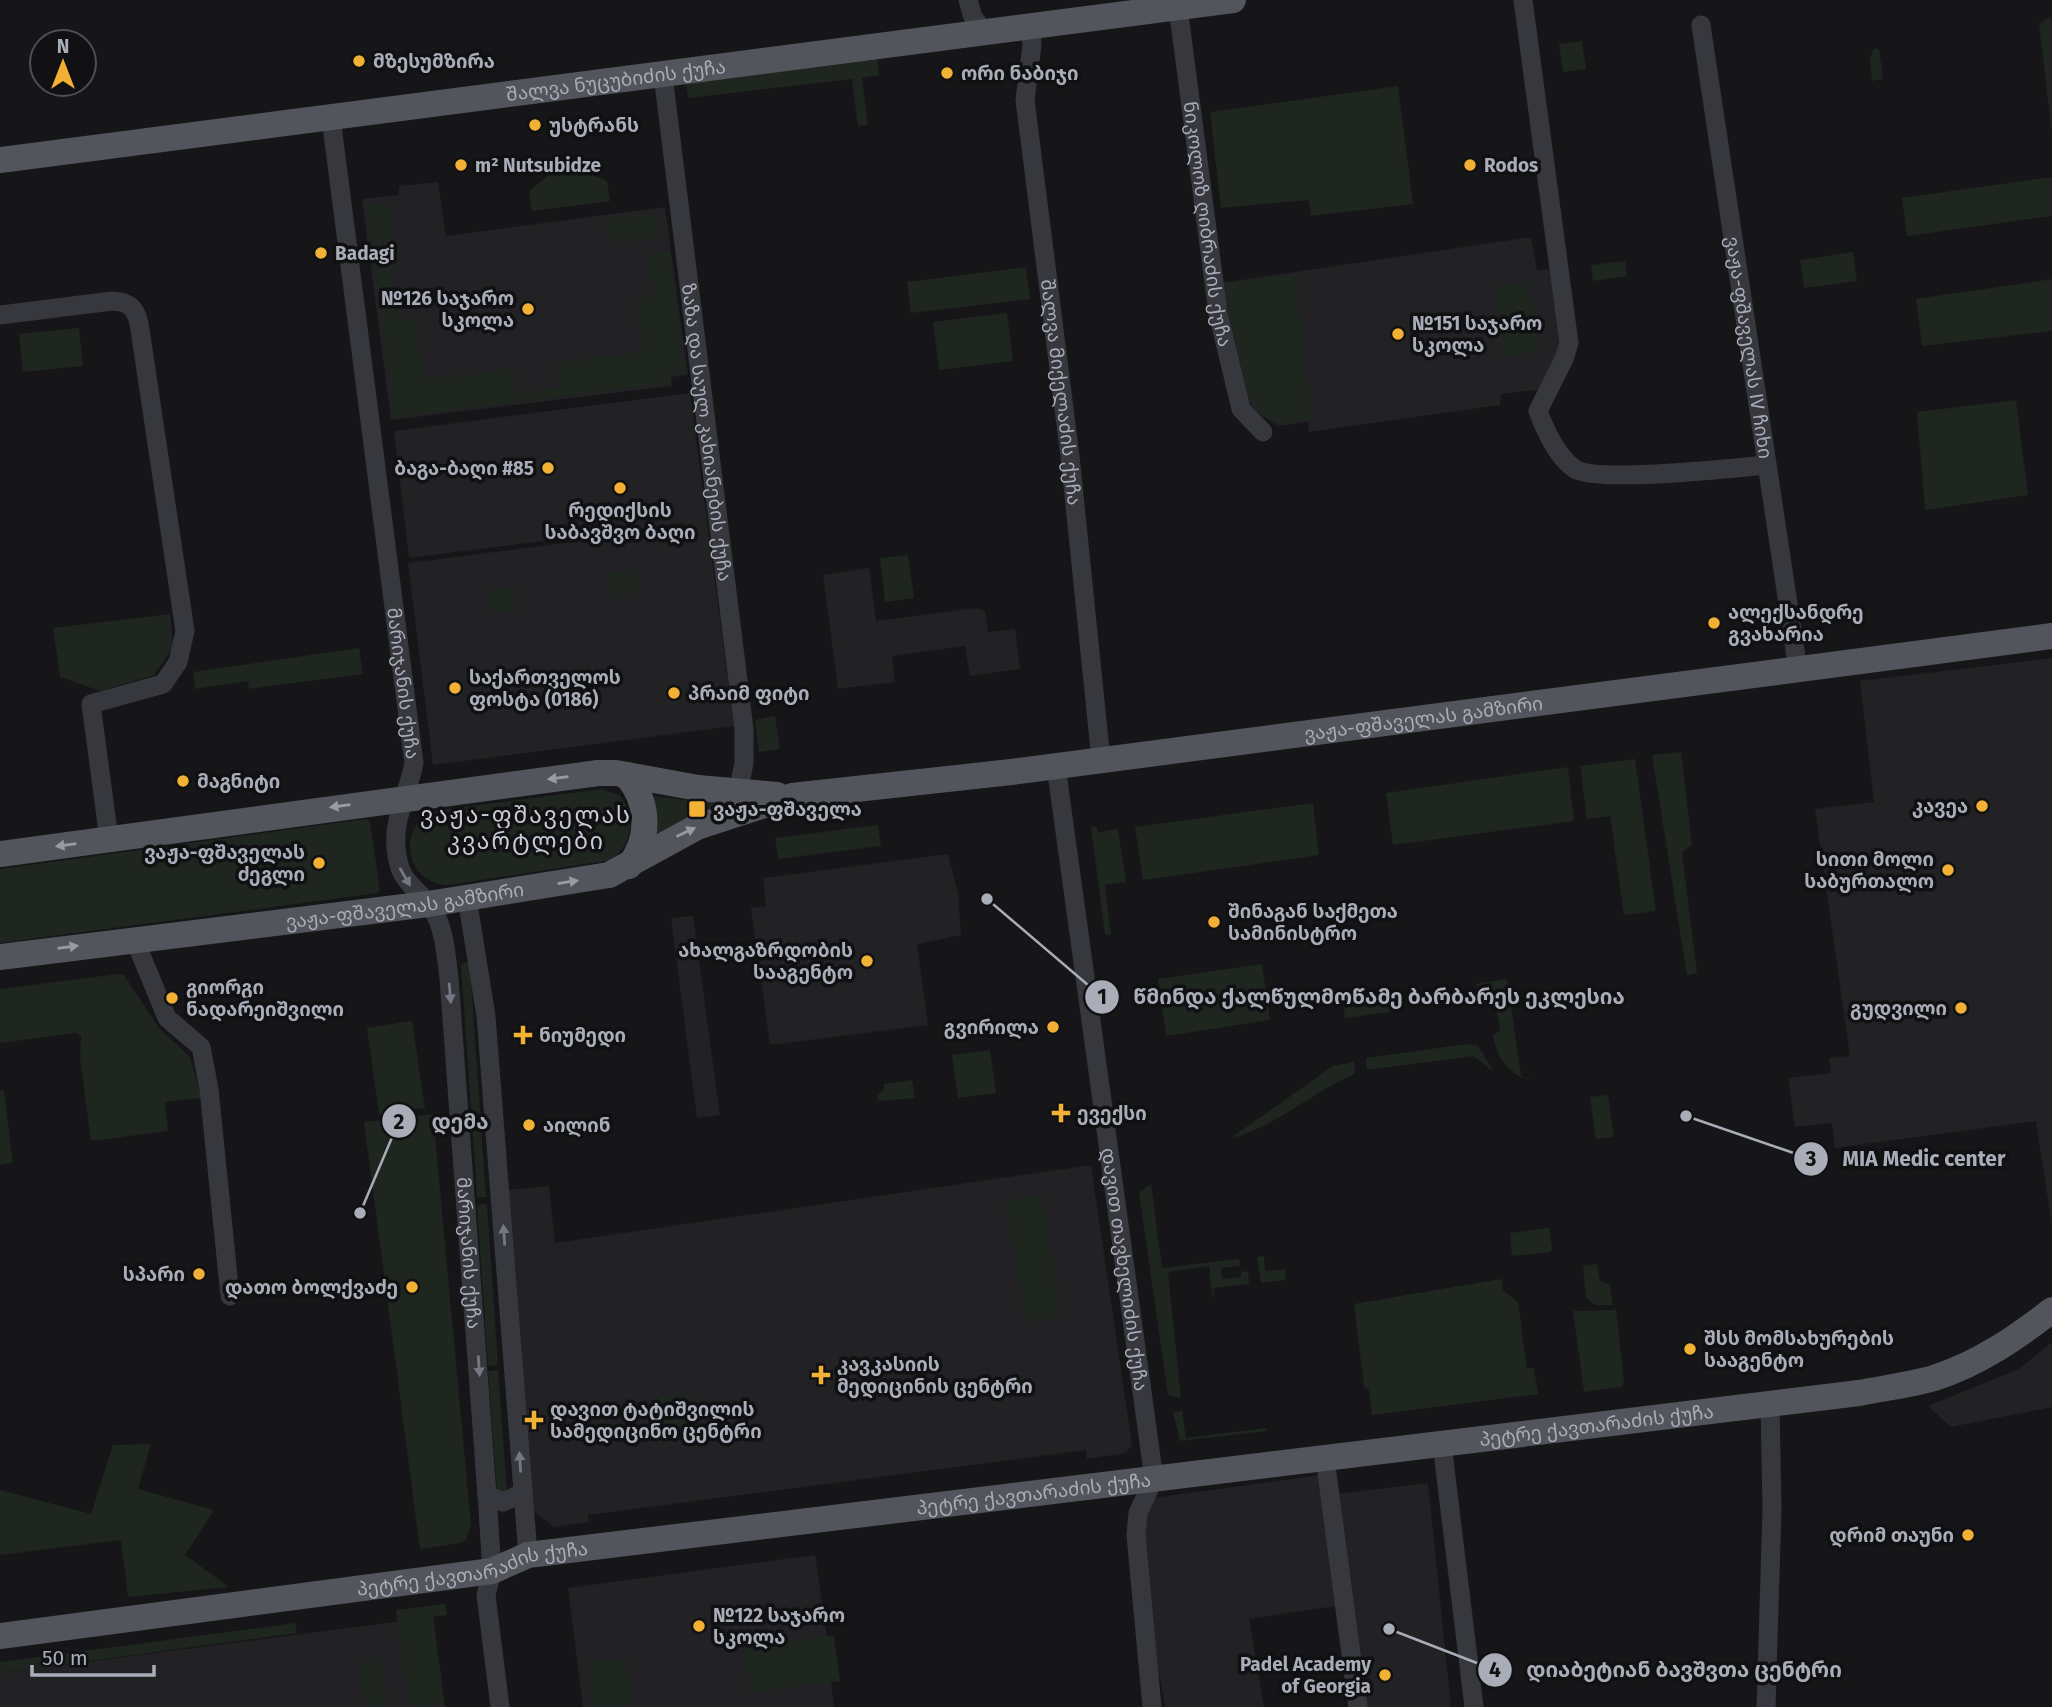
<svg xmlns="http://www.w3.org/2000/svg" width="2052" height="1707" font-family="'Fira Sans','Noto Sans Georgian',sans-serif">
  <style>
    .built { fill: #222225 }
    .green { fill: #1e261f }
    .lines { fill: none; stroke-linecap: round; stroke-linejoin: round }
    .minor { stroke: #37383d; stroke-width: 19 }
    .major { stroke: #53555c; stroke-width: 26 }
    .oneway { fill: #979ba6 }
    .oneway2 { fill: #757881 }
    .poi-dot { fill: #f2b134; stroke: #111113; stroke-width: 2.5 }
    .labels { text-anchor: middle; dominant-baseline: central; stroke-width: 7; stroke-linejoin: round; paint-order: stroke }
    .poi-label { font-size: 19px; font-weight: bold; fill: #a8adb8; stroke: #111113; text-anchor: start }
    .street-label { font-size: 19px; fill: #a8adb8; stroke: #111113 }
    .quarter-label { font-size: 23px; letter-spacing: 2px; fill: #c9ccd4; stroke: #111113 }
    .leader { fill: none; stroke: #a8adb8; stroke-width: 2.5 }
    .callout-dot { fill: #a8adb8; stroke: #111113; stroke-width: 2.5 }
    .mark-label { font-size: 21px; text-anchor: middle; font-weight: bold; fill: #111 }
    .callout-label { font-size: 21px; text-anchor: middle; font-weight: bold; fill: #a8adb8; stroke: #111113; stroke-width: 7; stroke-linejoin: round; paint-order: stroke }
  </style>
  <rect width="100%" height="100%" fill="#161618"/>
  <g class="built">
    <polygon points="438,182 446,236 665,207 688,375 671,377 672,386 391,420 362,199 399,195 399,186"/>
    <polygon points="1531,237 1537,270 1550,269 1565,330 1544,389 1501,394 1500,405 1309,432 1308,422 1278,426 1257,413 1248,400 1221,283"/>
    <polygon points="690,393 734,726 433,765 408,563 685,528 684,523 409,558 394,431"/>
    <polygon points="869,568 876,621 975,608 985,611 988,632 1015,629 1020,669 970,676 965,646 892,656 895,682 838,689 823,575"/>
    <polygon points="2052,658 2052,1226 2036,1121 1835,1148 1832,1123 1795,1127 1788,1078 1831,1073 1829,1058 1850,1056 1815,809 1874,802 1860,681"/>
    <polygon points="948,854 958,893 961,935 917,944 928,1025 770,1045 751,908 766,906 763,878"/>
    <polygon points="693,916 720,1115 697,1118 671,918"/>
    <polygon points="1091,1165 1132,1445 1126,1453 1087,1459 1086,1450 588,1515 589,1522 554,1527 533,1511 507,1190 549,1186 555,1243"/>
    <polygon points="2052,1342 2052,1407 1951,1427 1928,1406 2019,1369"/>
    <polygon points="1322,1475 1336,1606 1249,1619 1264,1707 1165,1707 1152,1633 1141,1534 1152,1498"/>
    <polygon points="1428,1483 1451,1707 1363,1707 1336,1494"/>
    <polygon points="815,1555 827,1637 834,1636 840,1681 831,1682 834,1707 583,1707 568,1588"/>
    <polygon points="433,1617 445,1707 0,1707 0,1673"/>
  </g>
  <g class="green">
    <polygon points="2051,16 2052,25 2052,134 2039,24"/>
    <polygon points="1582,41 1586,69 1563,72 1559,44"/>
    <polygon points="1874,49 1879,49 1883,79 1872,81 1870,58"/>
    <polygon points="877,56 879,75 862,78 868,125 858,126 852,79 688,98 685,78"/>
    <polygon points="1398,86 1413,204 1311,216 1309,200 1221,208 1210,112"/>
    <polygon points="564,163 607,181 610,201 532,211 529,191"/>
    <polygon points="2052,177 2052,216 1907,236 1902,198"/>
    <polygon points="388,202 396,268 390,269 396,319 416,317 424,380 514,369 517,393 559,387 557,363 643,352 637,301 653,298 648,254 669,251 685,373 669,376 670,383 395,417 367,205"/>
    <polygon points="657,213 660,237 609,243 606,219"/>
    <polygon points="1853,252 1857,281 1804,288 1800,260"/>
    <polygon points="1625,261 1627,276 1593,281 1591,265"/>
    <polygon points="1026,267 1030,299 911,313 907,282"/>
    <polygon points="1296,274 1311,420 1276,424 1260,414 1249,399 1222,284"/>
    <polygon points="2052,279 2052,331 1922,346 1916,299"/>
    <polygon points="1529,281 1538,352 1502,356 1493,286"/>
    <polygon points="1007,313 1013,361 939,370 933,322"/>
    <polygon points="79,328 83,366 23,372 19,334"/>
    <polygon points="2016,400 2028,495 1925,510 1917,412"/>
    <polygon points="908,555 914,598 885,602 880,558"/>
    <polygon points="635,570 638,593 612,597 609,574"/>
    <polygon points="514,588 517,611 491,615 488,591"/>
    <polygon points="170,614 173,647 154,675 100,691 60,677 53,628"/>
    <polygon points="359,648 363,674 249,689 248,681 195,689 193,672"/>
    <polygon points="775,716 780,749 759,752 755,720"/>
    <polygon points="1681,752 1692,844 1682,853 1697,973 1687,975 1652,755"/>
    <polygon points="1635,759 1656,911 1624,915 1610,816 1587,819 1580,766"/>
    <polygon points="1568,767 1574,821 1393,845 1386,793"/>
    <path d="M602 789 619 795C637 815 632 845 611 860L449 885C407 885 395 831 432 811Z"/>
    <polygon points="651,796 695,801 743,801 697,815 654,835"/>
    <polygon points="1313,803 1319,855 1143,880 1135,827"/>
    <polygon points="366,819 370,821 380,890 378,893 0,943 0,869"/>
    <polygon points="878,825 881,846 778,859 775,838"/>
    <polygon points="1091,827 1097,827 1098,832 1118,829 1126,882 1105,885 1111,934 1105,935"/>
    <polygon points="465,962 470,965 486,1197 477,1197 461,965"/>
    <polygon points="1262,964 1270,1020 1166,1036 1158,979"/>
    <polygon points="118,974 124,975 159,1028 190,1057 202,1098 165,1102 168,1131 91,1141 80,1058 81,1036 76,1033 0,1043 0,989"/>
    <path d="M1507 979 1521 1076 1533 1080C1510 1078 1497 1057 1493 1036L1500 1030 1495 1003 1490 999 1456 1003 1455 997 1478 993 1476 984Z"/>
    <polygon points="1387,989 1390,1012 1345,1018 1342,995"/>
    <polygon points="412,1021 425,1108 379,1114 367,1028"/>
    <polygon points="1467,1044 1478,1046 1494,1072 1473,1056 1367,1070 1366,1058"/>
    <polygon points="990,1050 996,1093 958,1098 952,1055"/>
    <path d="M1354 1062 1355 1074C1312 1092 1276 1127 1231 1138L1333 1066Z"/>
    <polygon points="912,1080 915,1098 879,1101 877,1096 884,1090 884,1084"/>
    <polygon points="0,1090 4,1090 13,1163 0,1165"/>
    <polygon points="1608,1095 1614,1137 1596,1139 1590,1097"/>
    <polygon points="433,1114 471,1525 466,1540 461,1543 420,1549 364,1122"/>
    <polygon points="1151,1184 1162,1268 1239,1259 1240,1266 1221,1268 1222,1279 1241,1277 1241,1272 1248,1271 1249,1284 1214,1288 1213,1302 1209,1266 1168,1272 1181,1398 1168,1395 1139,1192"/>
    <polygon points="1042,1194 1061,1316 1025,1321 1006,1200"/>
    <polygon points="487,1204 498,1365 488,1366 477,1205"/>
    <polygon points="1549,1228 1552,1249 1550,1252 1512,1256 1510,1233"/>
    <polygon points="1264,1256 1265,1271 1285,1269 1286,1280 1261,1283 1257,1257"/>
    <polygon points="1597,1264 1600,1281 1610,1284 1613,1305 1595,1305 1586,1297 1583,1266"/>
    <polygon points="1501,1279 1503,1290 1518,1302 1527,1368 1534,1368 1538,1394 1372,1415 1369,1390 1364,1387 1354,1304"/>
    <polygon points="1616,1310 1624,1383 1622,1387 1584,1392 1573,1311"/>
    <polygon points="498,1370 507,1493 497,1491 488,1371"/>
    <polygon points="693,1393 699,1433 661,1438 655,1398"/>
    <polygon points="1182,1411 1186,1438 1266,1428 1267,1431 1180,1441 1173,1412"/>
    <polygon points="151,1444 138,1489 214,1510 185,1555 229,1587 128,1597 121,1540 0,1555 0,1490 91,1514 113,1445"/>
    <polygon points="445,1604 447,1615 433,1617 445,1707 409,1707 396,1610"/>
    <polygon points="295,1623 297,1633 0,1673 0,1662"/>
    <polygon points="834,1636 840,1681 750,1693 744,1648"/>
    <polygon points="626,1658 633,1707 593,1707 587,1663"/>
    <polygon points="379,1659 386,1707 365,1707 359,1662"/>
  </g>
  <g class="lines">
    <g class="minor">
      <polyline points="968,0 973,17 985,33"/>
      <path d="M1523 0 1569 343 1564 359 1538 411C1545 430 1558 458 1575 469 1597 483 1735 468 1767 465"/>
      <path id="s1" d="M1178 7 1218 313 1241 409 1263 432"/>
      <path id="s2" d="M1701 25 1798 670"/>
      <path id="s3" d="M1030 26 1032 45 1025 100 1070 456 1101 760"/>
      <path id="s4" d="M663 75 744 729V763L738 792"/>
      <path id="s5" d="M331 118 414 763C409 790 393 820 396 847 399 886 416 884 433 910 445 930 446 956 449 978L487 1495 492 1571 486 1595 500 1707"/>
      <path d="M0 315 112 301C129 302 135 307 139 323L185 631 178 662 163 684 91 704 109 839"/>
      <path id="s6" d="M1056 766 1154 1479 1138 1513 1136 1535 1152 1707"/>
      <polyline points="467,898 486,1016 528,1555"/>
      <polyline points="134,938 167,1018 201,1047 209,1089 230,1296"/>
      <polyline points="1442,1444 1474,1707"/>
      <polyline points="1325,1458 1358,1707"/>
      <polyline points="487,1495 503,1502 522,1493"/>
      <polyline points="1766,1707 1772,1509 1770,1404"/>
    </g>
    <g class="major">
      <path id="s7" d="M0 160 1233 0"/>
      <path d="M626 775C649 801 651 838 629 866"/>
      <polyline points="0,854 598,773 616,773 698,788 777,795"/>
      <path id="s8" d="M0 957 428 904 609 875 697 827 792 796 1011 772 2052 636"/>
      <path id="s9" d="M0 1636 492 1571 528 1555 1859 1393C1884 1388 1910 1385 1934 1378 1978 1364 2016 1338 2052 1310"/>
    </g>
  </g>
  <defs><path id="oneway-solid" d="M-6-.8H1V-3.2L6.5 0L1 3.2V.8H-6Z" transform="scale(1.75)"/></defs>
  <g class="oneway">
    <use href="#oneway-solid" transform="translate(558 778) rotate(173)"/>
    <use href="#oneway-solid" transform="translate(340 806) rotate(172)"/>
    <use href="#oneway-solid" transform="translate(686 832) rotate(-25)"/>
    <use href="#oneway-solid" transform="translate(66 845) rotate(172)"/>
    <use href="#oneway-solid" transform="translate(568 882) rotate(-9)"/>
    <use href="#oneway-solid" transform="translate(68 947) rotate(-8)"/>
  </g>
  <g class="oneway2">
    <use href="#oneway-solid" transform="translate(405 877) rotate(60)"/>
    <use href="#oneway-solid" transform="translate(450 993) rotate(85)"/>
    <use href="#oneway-solid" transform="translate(504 1235) rotate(-94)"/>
    <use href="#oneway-solid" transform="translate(479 1366) rotate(86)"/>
    <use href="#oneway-solid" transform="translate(520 1462) rotate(-94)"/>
  </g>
  <g class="poi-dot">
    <circle cx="359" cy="61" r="7"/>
    <circle cx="947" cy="73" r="7"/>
    <circle cx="535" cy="125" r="7"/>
    <circle cx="461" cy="165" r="7"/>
    <circle cx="1470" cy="165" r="7"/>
    <circle cx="321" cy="253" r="7"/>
    <circle cx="528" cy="309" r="7"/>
    <circle cx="1398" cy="334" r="7"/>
    <circle cx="548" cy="468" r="7"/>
    <circle cx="620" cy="488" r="7"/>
    <circle cx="1714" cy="623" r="7"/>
    <circle cx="455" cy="688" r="7"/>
    <circle cx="674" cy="693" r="7"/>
    <circle cx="183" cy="781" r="7"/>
    <circle cx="1982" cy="806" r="7"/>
    <rect x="688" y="800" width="18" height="18" rx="3.5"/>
    <circle cx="319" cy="863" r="7"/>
    <circle cx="1948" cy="870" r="7"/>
    <circle cx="1214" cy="922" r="7"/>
    <circle cx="867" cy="961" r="7"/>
    <circle cx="172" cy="998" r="7"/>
    <circle cx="1961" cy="1008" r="7"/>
    <circle cx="1053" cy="1027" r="7"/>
    <path d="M519.5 1024.5h7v7h7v7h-7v7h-7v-7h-7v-7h7z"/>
    <path d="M1057.5 1102.5h7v7h7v7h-7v7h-7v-7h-7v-7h7z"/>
    <circle cx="529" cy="1125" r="7"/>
    <circle cx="199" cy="1274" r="7"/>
    <circle cx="412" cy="1287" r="7"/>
    <circle cx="1690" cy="1349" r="7"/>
    <path d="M817.5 1364.5h7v7h7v7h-7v7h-7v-7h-7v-7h7z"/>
    <path d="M530.5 1409.5h7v7h7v7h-7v7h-7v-7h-7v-7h7z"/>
    <circle cx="1968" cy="1535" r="7"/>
    <circle cx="699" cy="1626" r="7"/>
    <circle cx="1385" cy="1675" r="7"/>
  </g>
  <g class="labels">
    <g class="poi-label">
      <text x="373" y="61">მზესუმზირა</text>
      <text x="961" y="73">ორი ნაბიჯი</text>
      <text x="549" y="125">უსტრანს</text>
      <text x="475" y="165">m² Nutsubidze</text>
      <text x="1484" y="165">Rodos</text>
      <text x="335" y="253">Badagi</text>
      <text x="514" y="298" text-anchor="end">№126 საჯარო<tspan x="514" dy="22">სკოლა</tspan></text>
      <text x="1412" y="323">№151 საჯარო<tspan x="1412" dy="22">სკოლა</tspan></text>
      <text x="534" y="468" text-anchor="end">ბაგა-ბაღი #85</text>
      <text x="620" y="510" text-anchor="middle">რედიქსის<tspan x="620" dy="22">საბავშვო ბაღი</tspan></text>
      <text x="1728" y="612">ალექსანდრე<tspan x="1728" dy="22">გვახარია</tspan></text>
      <text x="469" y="677">საქართველოს<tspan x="469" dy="22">ფოსტა (0186)</tspan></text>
      <text x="688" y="693">პრაიმ ფიტი</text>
      <text x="197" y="781">მაგნიტი</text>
      <text x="1968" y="806" text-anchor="end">კავეა</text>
      <text x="713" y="809">ვაჟა-ფშაველა</text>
      <text x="305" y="852" text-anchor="end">ვაჟა-ფშაველას<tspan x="305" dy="22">ძეგლი</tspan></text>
      <text x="1934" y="859" text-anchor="end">სითი მოლი<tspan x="1934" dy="22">საბურთალო</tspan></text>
      <text x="1228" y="911">შინაგან საქმეთა<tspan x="1228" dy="22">სამინისტრო</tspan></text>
      <text x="853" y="950" text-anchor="end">ახალგაზრდობის<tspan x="853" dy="22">სააგენტო</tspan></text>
      <text x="186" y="987">გიორგი<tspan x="186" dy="22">ნადარეიშვილი</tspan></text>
      <text x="1947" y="1008" text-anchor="end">გუდვილი</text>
      <text x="1039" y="1027" text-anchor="end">გვირილა</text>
      <text x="539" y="1035">ნიუმედი</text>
      <text x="1077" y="1113">ევექსი</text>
      <text x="543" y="1125">აილინ</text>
      <text x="185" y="1274" text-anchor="end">სპარი</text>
      <text x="398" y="1287" text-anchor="end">დათო ბოლქვაძე</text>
      <text x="1704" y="1338">შსს მომსახურების<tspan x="1704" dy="22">სააგენტო</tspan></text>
      <text x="837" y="1364">კავკასიის<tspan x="837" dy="22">მედიცინის ცენტრი</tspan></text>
      <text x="550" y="1409">დავით ტატიშვილის<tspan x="550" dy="22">სამედიცინო ცენტრი</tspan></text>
      <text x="1954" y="1535" text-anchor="end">დრიმ თაუნი</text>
      <text x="713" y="1615">№122 საჯარო<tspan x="713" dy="22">სკოლა</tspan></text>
      <text x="1371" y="1664" text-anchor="end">Padel Academy<tspan x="1371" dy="22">of Georgia</tspan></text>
    </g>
    <g class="street-label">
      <text stroke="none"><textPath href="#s7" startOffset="621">შალვა ნუცუბიძის ქუჩა</textPath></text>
      <text stroke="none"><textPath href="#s1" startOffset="219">ნიკოლოზ ღიბრაძის ქუჩა</textPath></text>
      <text stroke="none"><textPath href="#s2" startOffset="326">ვაჟა-ფშაველას IV ჩიხი</textPath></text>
      <text stroke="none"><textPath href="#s3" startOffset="369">შალვა მიქელაძის ქუჩა</textPath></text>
      <text stroke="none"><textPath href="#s4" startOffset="360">ზაზა და საულ კახიანების ქუჩა</textPath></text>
      <text stroke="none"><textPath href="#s5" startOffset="570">მარიჯანის ქუჩა</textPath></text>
      <text stroke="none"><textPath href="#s8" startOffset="1451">ვაჟა-ფშაველას გამზირი</textPath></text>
      <text stroke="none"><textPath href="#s8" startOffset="408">ვაჟა-ფშაველას გამზირი</textPath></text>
      <text stroke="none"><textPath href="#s5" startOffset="1158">მარიჯანის ქუჩა</textPath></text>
      <text stroke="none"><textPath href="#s6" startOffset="508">დავით თავხელიძის ქუჩა</textPath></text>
      <text stroke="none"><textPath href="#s9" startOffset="1612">პეტრე ქავთარაძის ქუჩა</textPath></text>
      <text stroke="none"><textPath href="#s9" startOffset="1045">პეტრე ქავთარაძის ქუჩა</textPath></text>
      <text stroke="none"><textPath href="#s9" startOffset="478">პეტრე ქავთარაძის ქუჩა</textPath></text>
    </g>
    <g class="quarter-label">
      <text x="526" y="815">ვაჟა-ფშაველას<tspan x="526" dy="26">კვარტლები</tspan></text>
    </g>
  </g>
  <path class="leader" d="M987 899L1102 997M360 1213L399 1121M1686 1116L1811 1159M1389 1629L1495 1670"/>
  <g class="callout-dot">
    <circle cx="987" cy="899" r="7"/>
    <circle cx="360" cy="1213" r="7"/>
    <circle cx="1686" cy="1116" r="7"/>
    <circle cx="1389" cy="1629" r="7"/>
    <circle cx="1102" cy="997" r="18"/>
    <circle cx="399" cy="1121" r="18"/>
    <circle cx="1811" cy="1159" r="18"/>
    <circle cx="1495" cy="1670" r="18"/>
  </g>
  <g class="mark-label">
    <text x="1102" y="1004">1</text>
    <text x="399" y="1129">2</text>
    <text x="1811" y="1166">3</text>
    <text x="1495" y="1677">4</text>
  </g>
  <g class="callout-label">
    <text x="1379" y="1004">წმინდა ქალწულმოწამე ბარბარეს ეკლესია</text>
    <text x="460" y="1129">დემა</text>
    <text x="1924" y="1166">MIA Medic center</text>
    <text x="1684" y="1677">დიაბეტიან ბავშვთა ცენტრი</text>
  </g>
  <g transform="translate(63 63)"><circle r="33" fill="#111113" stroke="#4d4f55" stroke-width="2"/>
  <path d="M0-5L12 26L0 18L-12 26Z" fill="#f2b134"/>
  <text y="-10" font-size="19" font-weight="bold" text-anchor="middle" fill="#a8adb8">N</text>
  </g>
  <path d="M32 1665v10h122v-10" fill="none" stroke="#a8adb8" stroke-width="3.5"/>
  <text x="42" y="1665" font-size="21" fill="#a8adb8" stroke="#111113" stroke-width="5" paint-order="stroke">50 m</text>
</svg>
